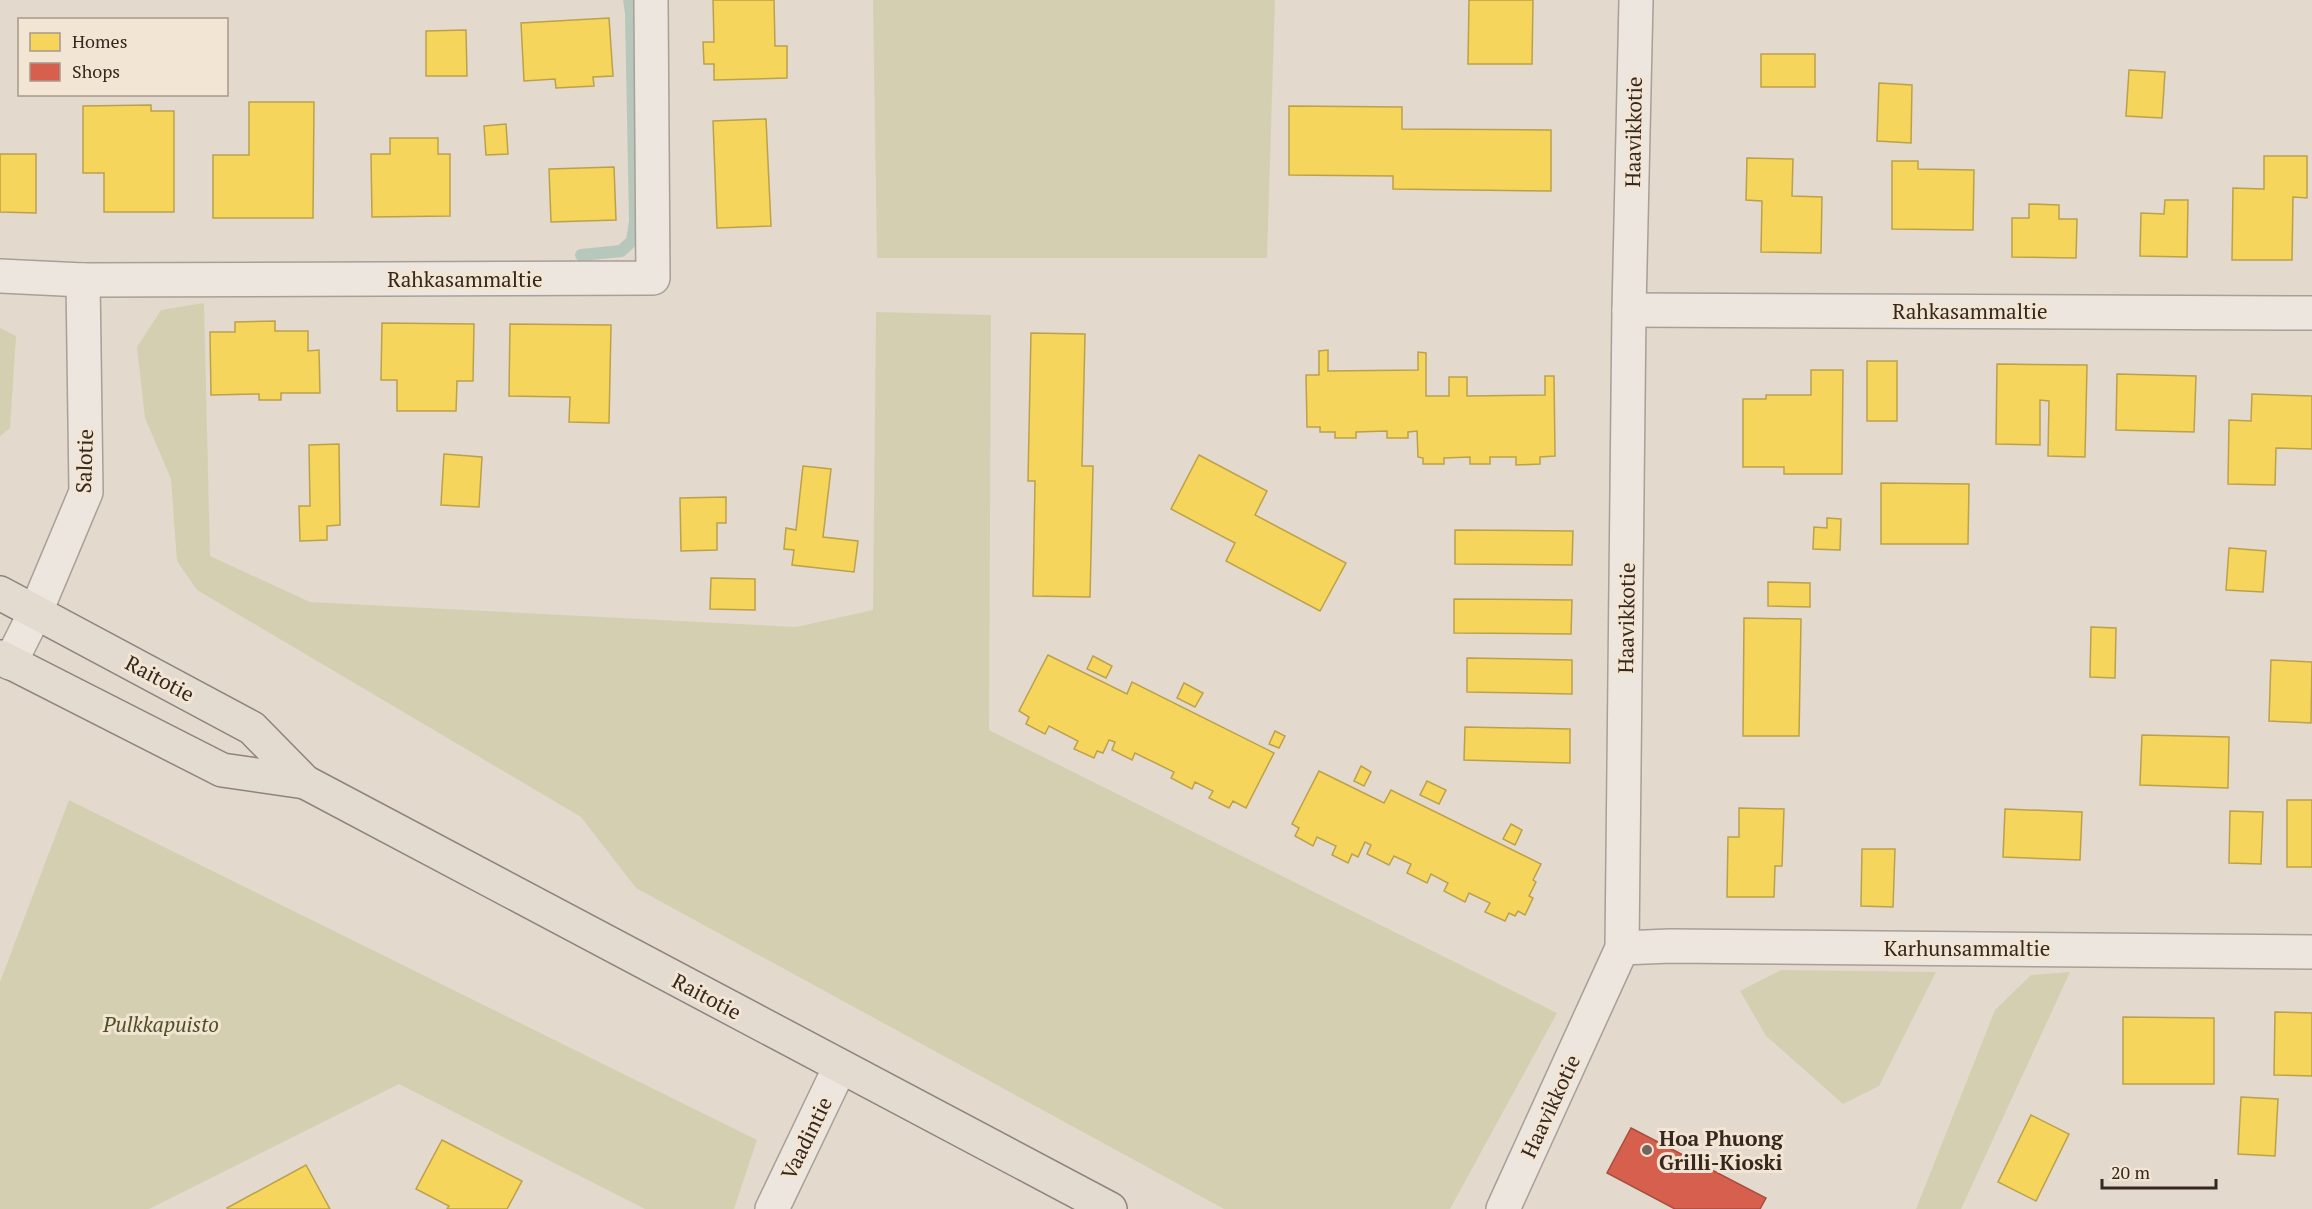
<svg xmlns="http://www.w3.org/2000/svg" width="2312" height="1209" font-family="'PT Serif',serif">
  <style>
    .green { fill: #d5cfb1 }
    .homes { fill: #f6d55c; stroke: #bca14a; stroke-width: 1.5 }
    .shops { fill: #d6604d; stroke: #a64f3f; stroke-width: 1.5 }
    .lines { fill: none; stroke-linecap: round; stroke-linejoin: round }
    .stream { stroke: #b8c7bc; stroke-width: 12 }
    .minor-casing { stroke: #a89f96; stroke-width: 36 }
    .primary-casing { stroke: #8e847d; stroke-width: 36 }
    .minor { stroke: #ece6df; stroke-width: 33 }
    .primary { stroke: #e3dad0; stroke-width: 33 }
    .poi-dot { fill: #73655c; stroke: #f3e5d4; stroke-width: 2 }
    .labels { text-anchor: middle; dominant-baseline: central; stroke-width: 6; stroke-linejoin: round; paint-order: stroke }
    .street-label { font-size: 21px; fill: #36271f; stroke: #f3e5d4 }
    .park-label { font-size: 21px; font-style: italic; fill: #4e5127; stroke: #f3e5d4 }
    .poi-label { font-size: 21px; font-weight: bold; fill: #36271f; stroke: #f3e5d4; text-anchor: start }
  </style>
  <rect width="100%" height="100%" fill="#e3d9cd"/>
  <g class="green">
    <polygon points="873,0 1275,0 1267,258 877,258"/>
    <polygon points="204,303 210,556 310,602 796,627 873,610 876,312 991,315 989,730 1557,1013 1450,1209 1224,1209 636,888 581,817 197,590 177,561 171,479 145,418 137,347 161,310"/>
    <polygon points="0,328 16,336 10,428 0,436"/>
    <polygon points="69,800 757,1140 734,1209 645,1209 399,1084 149,1209 0,1209 0,982"/>
    <polygon points="1781,970 1936,972 1879,1086 1843,1104 1766,1036 1740,991"/>
    <polygon points="2070,972 1961,1209 1916,1209 1995,1010 2031,975"/>
  </g>
  <g class="homes">
    <polygon points="713,0 774,0 775,46 787,46 787,78 714,80 714,64 704,64 703,42 714,42"/>
    <polygon points="1469,0 1533,0 1532,64 1468,64"/>
    <polygon points="609,18 613,76 593,77 594,86 556,88 555,79 524,81 521,23"/>
    <polygon points="466,30 467,76 426,76 426,31"/>
    <rect x="1761" y="54" width="54" height="33"/>
    <polygon points="2129,70 2165,72 2162,118 2126,116"/>
    <polygon points="1879,83 1912,85 1911,143 1877,141"/>
    <polygon points="249,102 314,102 313,218 213,218 213,155 249,155"/>
    <polygon points="151,105 151,111 174,111 174,212 104,212 104,173 83,173 83,106"/>
    <polygon points="1289,106 1402,107 1402,129 1551,130 1551,191 1393,189 1393,176 1289,175"/>
    <polygon points="766,119 771,226 717,228 713,121"/>
    <polygon points="506,124 508,154 486,155 484,126"/>
    <polygon points="390,138 438,138 438,154 450,154 450,216 372,217 371,154 390,154"/>
    <polygon points="0,154 36,154 36,213 0,212"/>
    <polygon points="2264,156 2307,156 2307,198 2293,197 2292,260 2232,260 2233,188 2264,189"/>
    <polygon points="1747,158 1793,159 1792,196 1822,197 1821,253 1761,252 1762,201 1746,200"/>
    <polygon points="1892,161 1918,161 1918,169 1974,170 1973,230 1892,229"/>
    <polygon points="614,167 616,220 551,222 549,169"/>
    <polygon points="2165,200 2188,200 2187,257 2140,256 2141,213 2164,214"/>
    <polygon points="2029,204 2059,205 2059,219 2077,219 2076,258 2012,257 2012,218 2029,218"/>
    <polygon points="275,321 275,331 308,331 308,351 319,350 320,393 281,393 281,400 259,400 259,394 211,395 210,332 235,332 235,322"/>
    <polygon points="382,323 474,324 473,381 457,381 456,411 397,411 397,380 381,380"/>
    <polygon points="510,324 611,325 609,423 569,422 570,397 509,396"/>
    <polygon points="1031,333 1085,334 1082,466 1093,466 1090,597 1033,596 1035,481 1028,481"/>
    <polygon points="1328,350 1328,371 1418,370 1418,352 1426,353 1426,396 1449,396 1449,377 1467,377 1467,396 1545,395 1545,376 1554,376 1555,456 1540,457 1540,464 1516,465 1516,457 1490,457 1490,464 1470,464 1470,457 1444,458 1444,464 1423,464 1423,458 1418,457 1417,431 1408,432 1408,438 1387,438 1387,431 1356,432 1356,438 1335,438 1335,432 1320,432 1320,427 1307,427 1306,375 1319,375 1319,351"/>
    <rect x="1867" y="361" width="30" height="60"/>
    <polygon points="1997,364 2087,365 2085,457 2048,456 2049,401 2040,400 2040,445 1996,444"/>
    <polygon points="1811,370 1843,370 1842,474 1784,474 1784,467 1743,467 1743,399 1766,399 1766,395 1811,395"/>
    <polygon points="2117,374 2196,376 2194,432 2116,430"/>
    <polygon points="2252,394 2312,396 2312,449 2276,448 2275,485 2228,484 2229,420 2251,421"/>
    <polygon points="339,444 340,525 327,526 327,540 300,541 299,506 310,506 309,445"/>
    <polygon points="444,454 482,457 479,507 441,505"/>
    <polygon points="1199,455 1267,491 1255,515 1346,563 1320,611 1226,561 1235,543 1171,509"/>
    <polygon points="803,466 831,469 823,537 858,541 854,572 792,565 794,550 784,549 786,528 796,530"/>
    <polygon points="1881,483 1969,484 1968,544 1881,544"/>
    <polygon points="726,497 726,523 717,523 717,550 681,551 680,498"/>
    <polygon points="1827,518 1841,519 1840,550 1813,549 1814,527 1827,528"/>
    <polygon points="1455,530 1573,531 1572,565 1455,564"/>
    <polygon points="2229,548 2266,551 2263,592 2226,590"/>
    <polygon points="711,578 755,579 755,610 710,609"/>
    <polygon points="1768,582 1810,583 1810,607 1768,606"/>
    <polygon points="1454,599 1572,600 1571,634 1454,633"/>
    <polygon points="1744,618 1801,619 1799,736 1743,736"/>
    <polygon points="2091,627 2116,628 2115,678 2090,677"/>
    <polygon points="1048,655 1127,694 1132,682 1274,753 1246,808 1233,801 1229,808 1209,798 1213,791 1195,782 1192,789 1171,778 1174,772 1135,753 1132,760 1112,750 1115,742 1109,740 1103,753 1097,751 1094,758 1074,749 1078,741 1049,726 1045,734 1026,724 1029,717 1019,711"/>
    <polygon points="1093,656 1112,666 1106,678 1087,669"/>
    <polygon points="1467,658 1572,660 1572,694 1467,692"/>
    <polygon points="2271,660 2312,662 2311,723 2269,721"/>
    <polygon points="1184,683 1203,693 1195,707 1177,698"/>
    <polygon points="1465,727 1570,729 1570,763 1464,760"/>
    <polygon points="1275,731 1285,736 1279,748 1269,744"/>
    <polygon points="2142,735 2229,737 2228,788 2140,785"/>
    <polygon points="1361,766 1371,772 1364,786 1354,781"/>
    <polygon points="1319,771 1384,803 1391,790 1541,864 1533,880 1536,882 1529,896 1533,898 1525,915 1518,911 1515,916 1509,913 1505,921 1485,912 1490,903 1469,893 1465,902 1444,891 1448,883 1431,874 1427,883 1407,873 1411,864 1394,856 1389,865 1367,854 1371,845 1365,842 1358,857 1352,854 1348,863 1332,855 1336,846 1317,837 1313,846 1295,836 1299,828 1292,824"/>
    <polygon points="1427,781 1446,790 1439,804 1420,795"/>
    <rect x="2287" y="800" width="25" height="67"/>
    <polygon points="1739,808 1784,809 1782,866 1775,866 1774,897 1727,897 1728,837 1739,837"/>
    <polygon points="2005,809 2082,812 2080,860 2003,857"/>
    <polygon points="2230,811 2263,812 2261,864 2229,863"/>
    <polygon points="1511,824 1522,830 1515,845 1503,839"/>
    <polygon points="1862,849 1895,849 1893,907 1861,906"/>
    <polygon points="2275,1012 2312,1013 2312,1076 2274,1075"/>
    <polygon points="2123,1017 2214,1018 2214,1084 2123,1084"/>
    <polygon points="2241,1097 2278,1099 2275,1156 2238,1154"/>
    <polygon points="2031,1115 2069,1134 2036,1201 1998,1182"/>
    <polygon points="442,1140 522,1181 507,1209 447,1209 449,1206 416,1189"/>
    <polygon points="306,1165 330,1209 228,1209 227,1208"/>
  </g>
  <polygon class="shops" points="1631,1128 1766,1198 1760,1209 1675,1209 1607,1173"/>
  <g class="lines">
    <polyline class="stream" points="581,255 621,251 632,241 635,221 631,13 629,0"/>
    <defs>
      <g id="minor">
        <polyline points="0,276 83,280 653,278 651,0"/>
        <polyline points="1629,310 2312,313"/>
        <polyline points="10,663 36,611 86,492 83,280"/>
        <polyline points="1622,948 1670,946 2312,952"/>
        <polyline points="772,1209 840,1067"/>
        <polyline points="1503,1209 1622,948 1629,310 1636,0"/>
      </g>
      <g id="primary">
        <polyline points="0,593 252,728 305,782 1110,1209"/>
        <polyline points="0,657 222,770 305,782"/>
      </g>
    </defs>
    <use href="#minor" class="minor-casing"/>
    <use href="#primary" class="primary-casing"/>
    <use href="#minor" class="minor"/>
    <use href="#primary" class="primary"/>
  </g>
  <circle class="poi-dot" cx="1647" cy="1150" r="6"/>
  <g class="labels">
    <g class="street-label">
      <text transform="translate(1633 132) rotate(-89)">Haavikkotie</text>
      <text x="465" y="279">Rahkasammaltie</text>
      <text x="1970" y="311">Rahkasammaltie</text>
      <text transform="translate(84 461) rotate(-88)">Salotie</text>
      <text transform="translate(1626 618) rotate(-89)">Haavikkotie</text>
      <text transform="translate(160 678) rotate(28)">Raitotie</text>
      <text x="1967" y="948">Karhunsammaltie</text>
      <text transform="translate(707 996) rotate(28)">Raitotie</text>
      <text transform="translate(1550 1106) rotate(-65)">Haavikkotie</text>
      <text transform="translate(806 1138) rotate(-64)">Vaadintie</text>
    </g>
    <g class="park-label">
      <text x="161" y="1024">Pulkkapuisto</text>
    </g>
    <g class="poi-label">
      <text x="1659" y="1138">Hoa Phuong<tspan x="1659" dy="24">Grilli-Kioski</tspan></text>
    </g>
  </g>
  <rect x="18" y="18" width="210" height="78" fill="#f3e5d4" stroke="#a7998c" stroke-width="1.5"/>
  <rect x="30" y="33" width="30" height="18" fill="#f6d55c" stroke="#a7998c" stroke-width="1.5"/>
  <text x="72" y="48" font-size="18" fill="#36271f">Homes</text>
  <rect x="30" y="63" width="30" height="18" fill="#d6604d" stroke="#a7998c" stroke-width="1.5"/>
  <text x="72" y="78" font-size="18" fill="#36271f">Shops</text>
  <path d="M2102 1179v9h114v-9" fill="none" stroke="#36271f" stroke-width="3"/>
  <text x="2111" y="1179" font-size="18" fill="#36271f" stroke="#f3e5d4" stroke-width="4.5" paint-order="stroke">20 m</text>
</svg>
